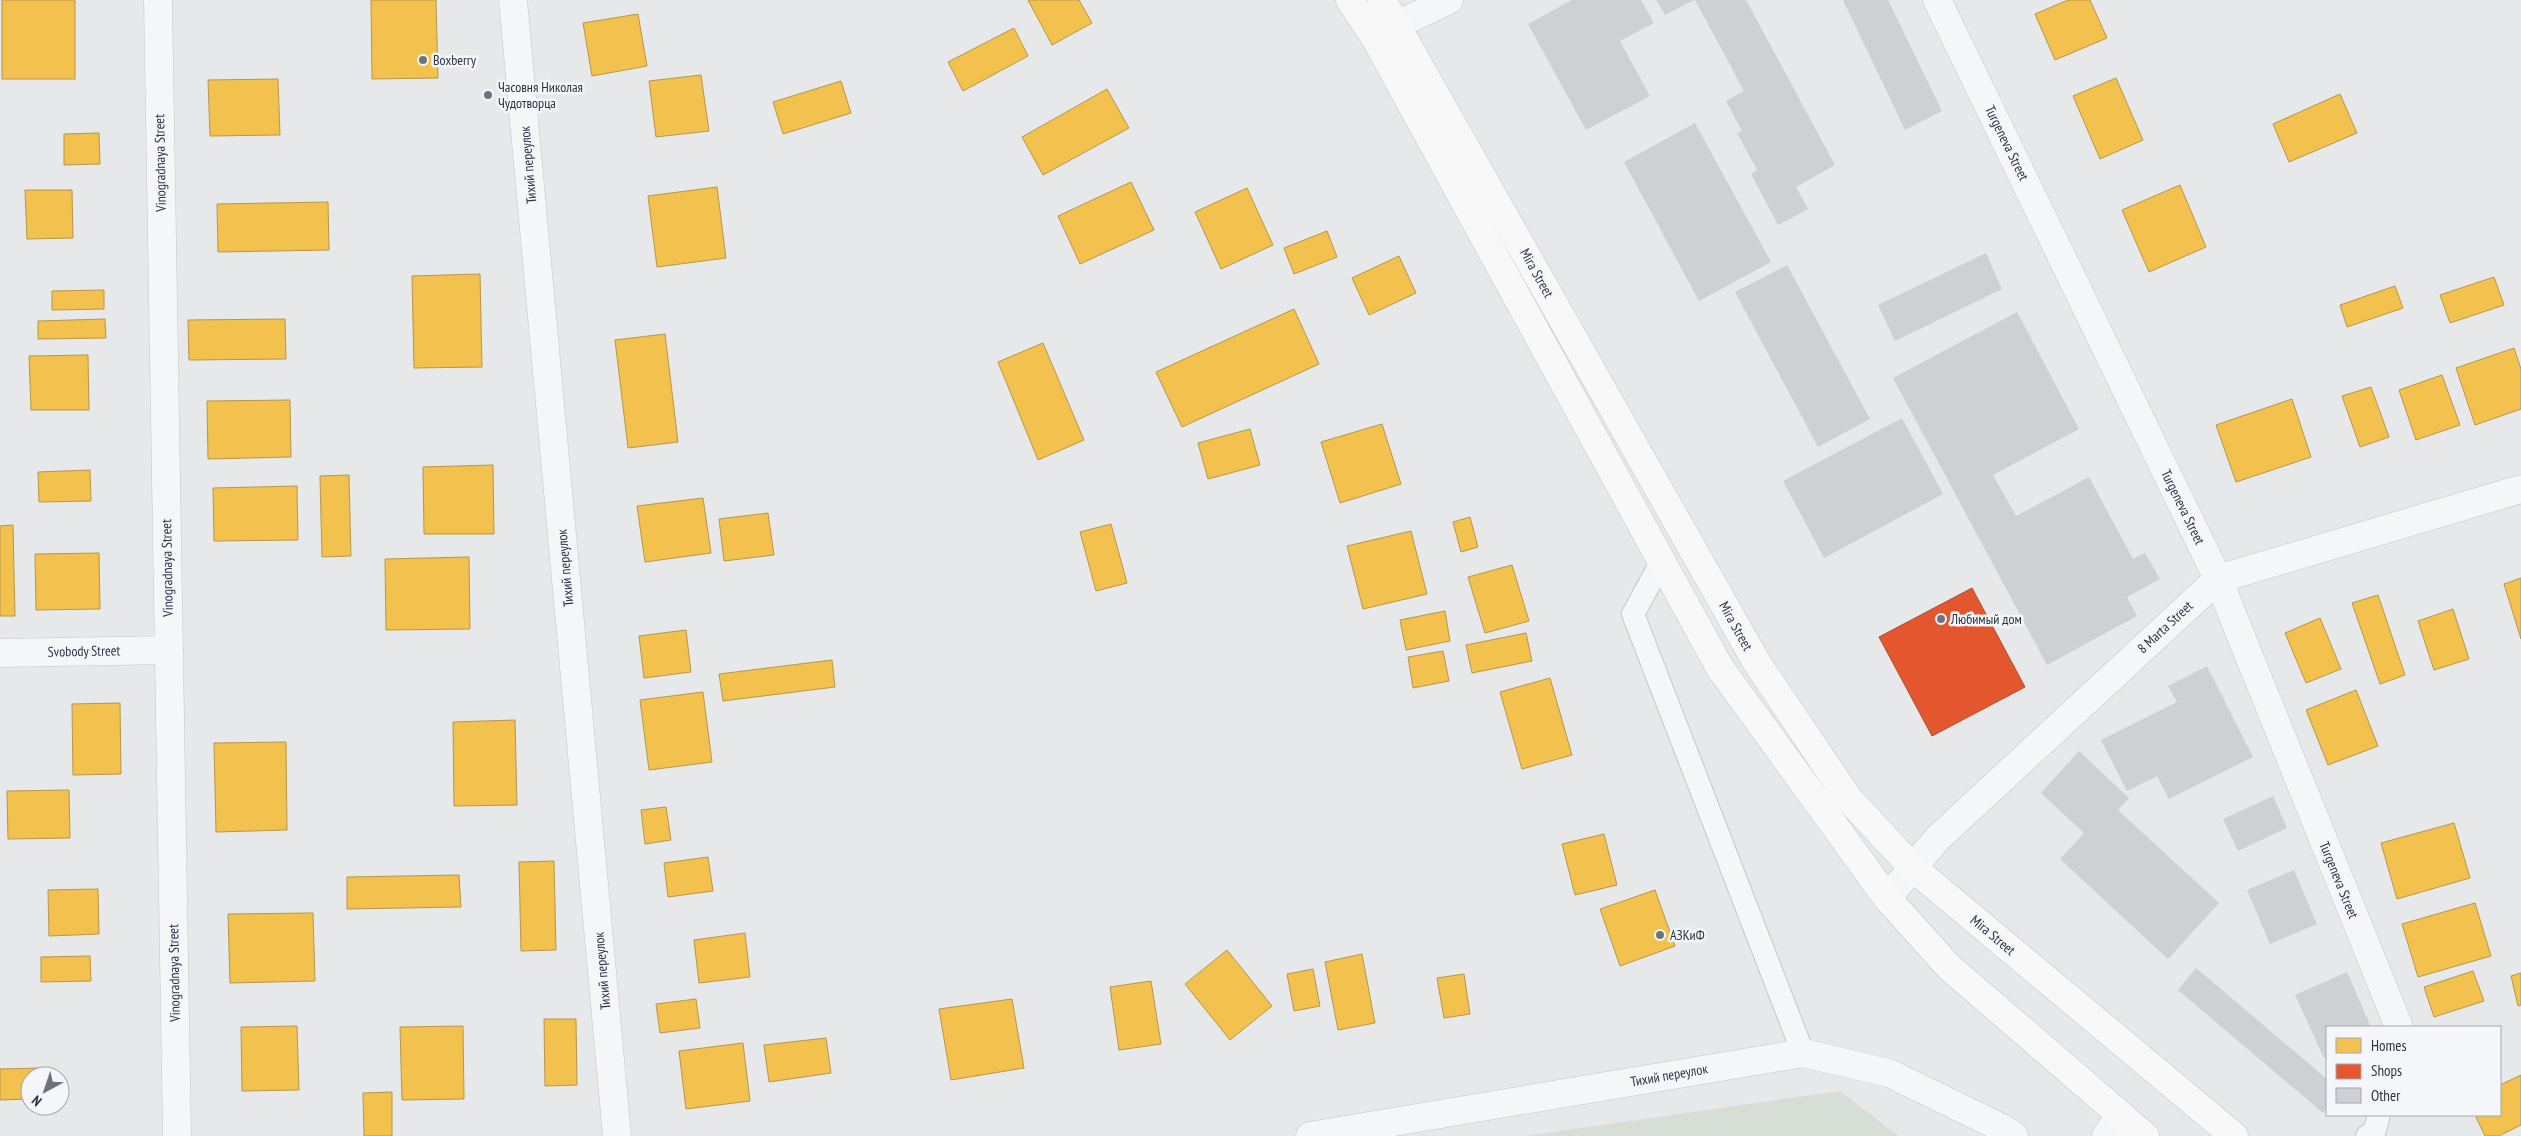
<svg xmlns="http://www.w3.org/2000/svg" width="2521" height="1136" font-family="'PT Sans Narrow',sans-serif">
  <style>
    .green { fill: #d6ded6 }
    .homes { fill: #f2c14e; stroke: #b6974b }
    .shops { fill: #e4572e; stroke: #ac4c35 }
    .building { fill: #ced0d3 }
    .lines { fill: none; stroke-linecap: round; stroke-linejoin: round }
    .lane-casing { stroke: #c4c6c8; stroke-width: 24 }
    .street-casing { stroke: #c4c6c8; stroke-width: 29 }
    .primary-casing { stroke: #c2c5c8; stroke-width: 29 }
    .lane { stroke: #f5f6f7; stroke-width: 22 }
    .street { stroke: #f5f6f7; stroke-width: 28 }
    .primary { stroke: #f8f8f8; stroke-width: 28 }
    .poi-dot { fill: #6c737f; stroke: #f4f6f9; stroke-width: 2 }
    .labels { text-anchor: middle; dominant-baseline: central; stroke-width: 5; stroke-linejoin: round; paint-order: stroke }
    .poi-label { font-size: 14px; fill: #2b3445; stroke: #f4f6f9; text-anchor: start }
    .street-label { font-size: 14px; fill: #2b3445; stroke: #f4f6f9 }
  </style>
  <rect width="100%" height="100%" fill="#e6e8ea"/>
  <polygon class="green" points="1840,1091 1898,1136 1525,1136"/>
  <g class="homes">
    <rect x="2" y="0" width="73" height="79"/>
    <polygon points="371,0 436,0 438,78 372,79"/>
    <polygon points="1028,0 1079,0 1092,23 1052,45"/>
    <polygon points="2068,0 2090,0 2107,38 2055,60 2035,14"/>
    <polygon points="638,14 647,66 592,76 583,23"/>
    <polygon points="1014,28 1028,56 963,91 948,62"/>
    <polygon points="701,75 709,131 656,137 649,81"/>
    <polygon points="2116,78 2143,140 2100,159 2073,96"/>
    <polygon points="278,79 280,135 210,136 208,80"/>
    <polygon points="841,81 851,113 783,134 773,102"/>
    <polygon points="1107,89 1129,128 1043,175 1022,137"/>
    <polygon points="2340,94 2357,133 2289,162 2273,124"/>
    <polygon points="99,133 100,164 64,165 64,134"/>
    <polygon points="1131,182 1154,230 1080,264 1058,216"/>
    <polygon points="2180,185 2206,247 2149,272 2122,210"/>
    <polygon points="717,187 726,258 657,267 648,196"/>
    <polygon points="1247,188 1273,245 1221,269 1195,212"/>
    <polygon points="25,190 72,190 73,238 27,239"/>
    <polygon points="328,202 329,250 218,252 217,204"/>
    <polygon points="1327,231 1337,257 1294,274 1284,248"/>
    <polygon points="1399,256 1416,293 1369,315 1352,278"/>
    <polygon points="480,274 482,367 414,368 412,276"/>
    <polygon points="2494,277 2504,305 2450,323 2440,295"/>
    <polygon points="2395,286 2403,308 2347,327 2340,305"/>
    <polygon points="104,290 104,309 52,310 52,291"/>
    <polygon points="1294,309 1319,364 1182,427 1156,372"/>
    <polygon points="105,319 106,338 38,339 38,321"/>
    <polygon points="285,319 286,359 189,360 188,320"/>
    <polygon points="665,334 678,442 628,448 615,340"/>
    <polygon points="1043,343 1084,440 1038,460 998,362"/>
    <polygon points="2514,348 2521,369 2521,409 2475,425 2456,368"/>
    <polygon points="88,355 89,410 31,410 29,356"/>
    <polygon points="2442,375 2460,425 2416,440 2399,390"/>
    <polygon points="2371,387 2389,437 2360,447 2342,396"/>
    <polygon points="2292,399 2311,457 2236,482 2216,425"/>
    <polygon points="290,400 291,457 208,459 207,401"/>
    <polygon points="1382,424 1401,484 1340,503 1321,442"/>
    <polygon points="1250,429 1260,465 1208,479 1198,443"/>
    <polygon points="493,465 494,534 424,534 423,467"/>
    <polygon points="90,470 91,501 39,502 38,472"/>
    <polygon points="349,475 351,556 322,557 320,476"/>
    <polygon points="297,486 298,540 214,541 213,488"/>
    <polygon points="703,498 711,553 645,562 637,506"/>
    <polygon points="768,513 774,555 724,561 719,519"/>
    <polygon points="1470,517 1478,547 1461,552 1453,522"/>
    <polygon points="1111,524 1127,583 1096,591 1080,532"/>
    <polygon points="13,525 15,616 0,616 0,526"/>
    <polygon points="1411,531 1427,594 1363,609 1347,546"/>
    <polygon points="99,553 100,609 36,610 35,554"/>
    <polygon points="469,557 470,629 386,630 385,559"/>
    <polygon points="1512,565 1529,621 1485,633 1468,577"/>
    <polygon points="2521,578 2521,639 2504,584"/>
    <polygon points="2378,595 2405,675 2380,684 2352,603"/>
    <polygon points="2453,609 2469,659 2434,670 2418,621"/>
    <polygon points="1445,611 1450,641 1406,650 1400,620"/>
    <polygon points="2320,618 2341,669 2306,683 2285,633"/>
    <polygon points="686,630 691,672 644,678 639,636"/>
    <polygon points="1526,633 1532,661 1472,673 1466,645"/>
    <polygon points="1443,651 1449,681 1413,688 1408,657"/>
    <polygon points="832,660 835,687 723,701 719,674"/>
    <polygon points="1550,678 1572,755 1522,769 1500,692"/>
    <polygon points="2356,690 2378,746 2328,765 2306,710"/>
    <polygon points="703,692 712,762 649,770 640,700"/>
    <polygon points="120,703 121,774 73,775 72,704"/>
    <polygon points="515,720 517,805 454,806 453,722"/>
    <polygon points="286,742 287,830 216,832 214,743"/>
    <polygon points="69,790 70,838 8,839 7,791"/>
    <polygon points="666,807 671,840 645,844 641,810"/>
    <polygon points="2454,823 2470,878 2397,899 2381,843"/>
    <polygon points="1604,834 1617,885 1575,895 1562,844"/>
    <polygon points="708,857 713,891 668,897 664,863"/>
    <polygon points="554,861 556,950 521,951 519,862"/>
    <polygon points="459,875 461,907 347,909 347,877"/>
    <polygon points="98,889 99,934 49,936 48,890"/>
    <polygon points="1655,890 1675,946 1620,966 1600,909"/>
    <polygon points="2475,903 2491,956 2418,977 2402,924"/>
    <polygon points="313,913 315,981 230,983 228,914"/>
    <polygon points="745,933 750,977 699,983 694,940"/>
    <polygon points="1227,950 1272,1006 1230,1040 1185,984"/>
    <polygon points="1362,954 1375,1023 1338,1030 1325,962"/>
    <polygon points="90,956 91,981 41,982 41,957"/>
    <polygon points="1313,969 1320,1006 1294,1011 1287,974"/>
    <polygon points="2473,971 2484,1001 2434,1017 2424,987"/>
    <polygon points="2521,973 2521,1005 2518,1006 2511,976"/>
    <polygon points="1464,974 1470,1014 1444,1018 1437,978"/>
    <polygon points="1151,981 1161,1044 1119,1050 1110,987"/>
    <polygon points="696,999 700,1028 660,1033 656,1004"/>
    <polygon points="1012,999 1024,1068 951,1080 939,1009"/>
    <polygon points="544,1019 576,1019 577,1085 545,1086"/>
    <polygon points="297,1026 299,1090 242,1091 241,1027"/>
    <polygon points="463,1026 464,1099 402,1100 400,1027"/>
    <polygon points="826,1038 831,1073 769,1082 764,1045"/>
    <polygon points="743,1043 750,1101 686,1109 679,1051"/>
    <polygon points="40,1068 40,1076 30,1076 30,1099 0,1100 0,1069"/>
    <polygon points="2521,1075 2521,1125 2499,1136 2485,1136 2475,1115 2500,1115 2500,1085"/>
    <polygon points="392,1092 392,1136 364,1136 363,1093"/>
  </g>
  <polygon class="shops" points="1972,588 2025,687 1932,736 1879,637"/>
  <g class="building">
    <polygon points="1572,0 1641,0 1654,23 1620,41 1650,96 1586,130 1528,24"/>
    <polygon points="1656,0 1694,0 1665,15"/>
    <polygon points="1695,0 1746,0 1835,165 1796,187 1808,209 1778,225 1751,174 1757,170 1737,133 1742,131 1726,101 1744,91"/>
    <polygon points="1843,0 1888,0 1942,111 1905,130"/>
    <polygon points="1695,123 1771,262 1699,301 1624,162"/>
    <polygon points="1986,253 2002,289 1895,341 1878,305"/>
    <polygon points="1787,265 1870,419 1818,447 1735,292"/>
    <polygon points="2017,312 2079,429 1993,475 2016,516 2089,477 2133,559 2145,553 2160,579 2127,597 2137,616 2047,665 1893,378"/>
    <polygon points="1902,418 1943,494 1824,558 1783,481"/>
    <polygon points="2207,666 2253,757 2169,799 2157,776 2127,791 2101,740 2177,702 2168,686"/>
    <polygon points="2079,751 2129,798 2118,810 2219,903 2168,959 2060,859 2084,833 2041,793"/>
    <polygon points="2273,796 2287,828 2238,851 2223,819"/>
    <polygon points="2294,870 2317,924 2270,944 2247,890"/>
    <polygon points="2196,968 2327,1079 2327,1108 2323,1113 2178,990"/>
    <polygon points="2347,972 2371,1027 2327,1027 2327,1057 2324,1058 2295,995"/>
  </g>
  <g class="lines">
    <defs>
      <g id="lane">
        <polyline points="1662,561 1633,614 1803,1053"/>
        <polyline points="2367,1136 2374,1133 2379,1115"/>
      </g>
      <g id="street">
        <polyline points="158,0 177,1136"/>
        <polyline points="513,0 617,1136"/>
        <polyline points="1937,0 2218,579 2399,1027"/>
        <polyline points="1376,35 1449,0"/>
        <polyline points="0,653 169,650"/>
        <polyline points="1887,898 1938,838 2218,579 2521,489"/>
        <polyline points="1310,1136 1803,1053 1889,1073 2002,1128 2014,1136"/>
        <polyline points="2106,1136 2120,1116"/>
      </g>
      <g id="primary">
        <polyline points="1350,0 1374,36 1720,668 1887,898 1949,967 2145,1136"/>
        <polyline points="1382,0 1757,663 1848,798 1912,867 2234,1136"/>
      </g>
    </defs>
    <use href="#lane" class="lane-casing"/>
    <use href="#street" class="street-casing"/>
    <use href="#primary" class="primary-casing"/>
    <use href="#lane" class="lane"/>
    <use href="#street" class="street"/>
    <use href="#primary" class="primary"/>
  </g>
  <g class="poi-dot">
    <circle cx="423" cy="60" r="5"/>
    <circle cx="488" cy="95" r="5"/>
    <circle cx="1941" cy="619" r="5"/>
    <circle cx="1660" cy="935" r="5"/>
  </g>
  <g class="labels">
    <g class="poi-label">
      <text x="433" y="60">Boxberry</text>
      <text x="498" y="87">Часовня Николая<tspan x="498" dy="16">Чудотворца</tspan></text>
      <text x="1951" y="619">Любимый дом</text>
      <text x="1670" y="935">АЗКиФ</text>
    </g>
    <g class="street-label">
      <text transform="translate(2007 143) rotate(64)">Turgeneva Street</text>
      <text transform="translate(160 163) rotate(-91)">Vinogradnaya Street</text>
      <text transform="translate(528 165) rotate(-95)">Тихий переулок</text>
      <text transform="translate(1537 273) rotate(61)">Mira Street</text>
      <text transform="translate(2183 507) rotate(64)">Turgeneva Street</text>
      <text transform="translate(167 568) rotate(-91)">Vinogradnaya Street</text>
      <text transform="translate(565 568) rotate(-95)">Тихий переулок</text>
      <text transform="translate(1736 626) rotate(61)">Mira Street</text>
      <text transform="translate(2165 627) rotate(-43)">8 Marta Street</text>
      <text transform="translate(84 651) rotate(-1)">Svobody Street</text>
      <text transform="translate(2339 880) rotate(68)">Turgeneva Street</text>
      <text transform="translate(1993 935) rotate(40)">Mira Street</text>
      <text transform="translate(602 971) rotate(-95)">Тихий переулок</text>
      <text transform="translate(174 973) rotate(-91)">Vinogradnaya Street</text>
      <text transform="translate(1669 1075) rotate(-10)">Тихий переулок</text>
    </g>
  </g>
  <rect x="2326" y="1026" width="175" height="90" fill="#f4f6f9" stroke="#a4a8b1"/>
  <rect x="2336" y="1038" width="25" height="15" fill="#f2c14e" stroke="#a4a8b1"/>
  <text x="2371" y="1051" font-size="15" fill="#2b3445">Homes</text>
  <rect x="2336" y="1064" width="25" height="15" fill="#e4572e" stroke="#a4a8b1"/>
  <text x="2371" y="1076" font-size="15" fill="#2b3445">Shops</text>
  <rect x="2336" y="1088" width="25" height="15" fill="#ced0d3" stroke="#a4a8b1"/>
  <text x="2371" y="1101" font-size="15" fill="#2b3445">Other</text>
  <g transform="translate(45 1091) rotate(220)"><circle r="24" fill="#f4f6f9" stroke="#a4a8b1"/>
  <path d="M0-4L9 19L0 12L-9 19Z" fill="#6c737f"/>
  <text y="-8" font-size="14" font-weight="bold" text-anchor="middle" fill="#2b3445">N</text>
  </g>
</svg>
